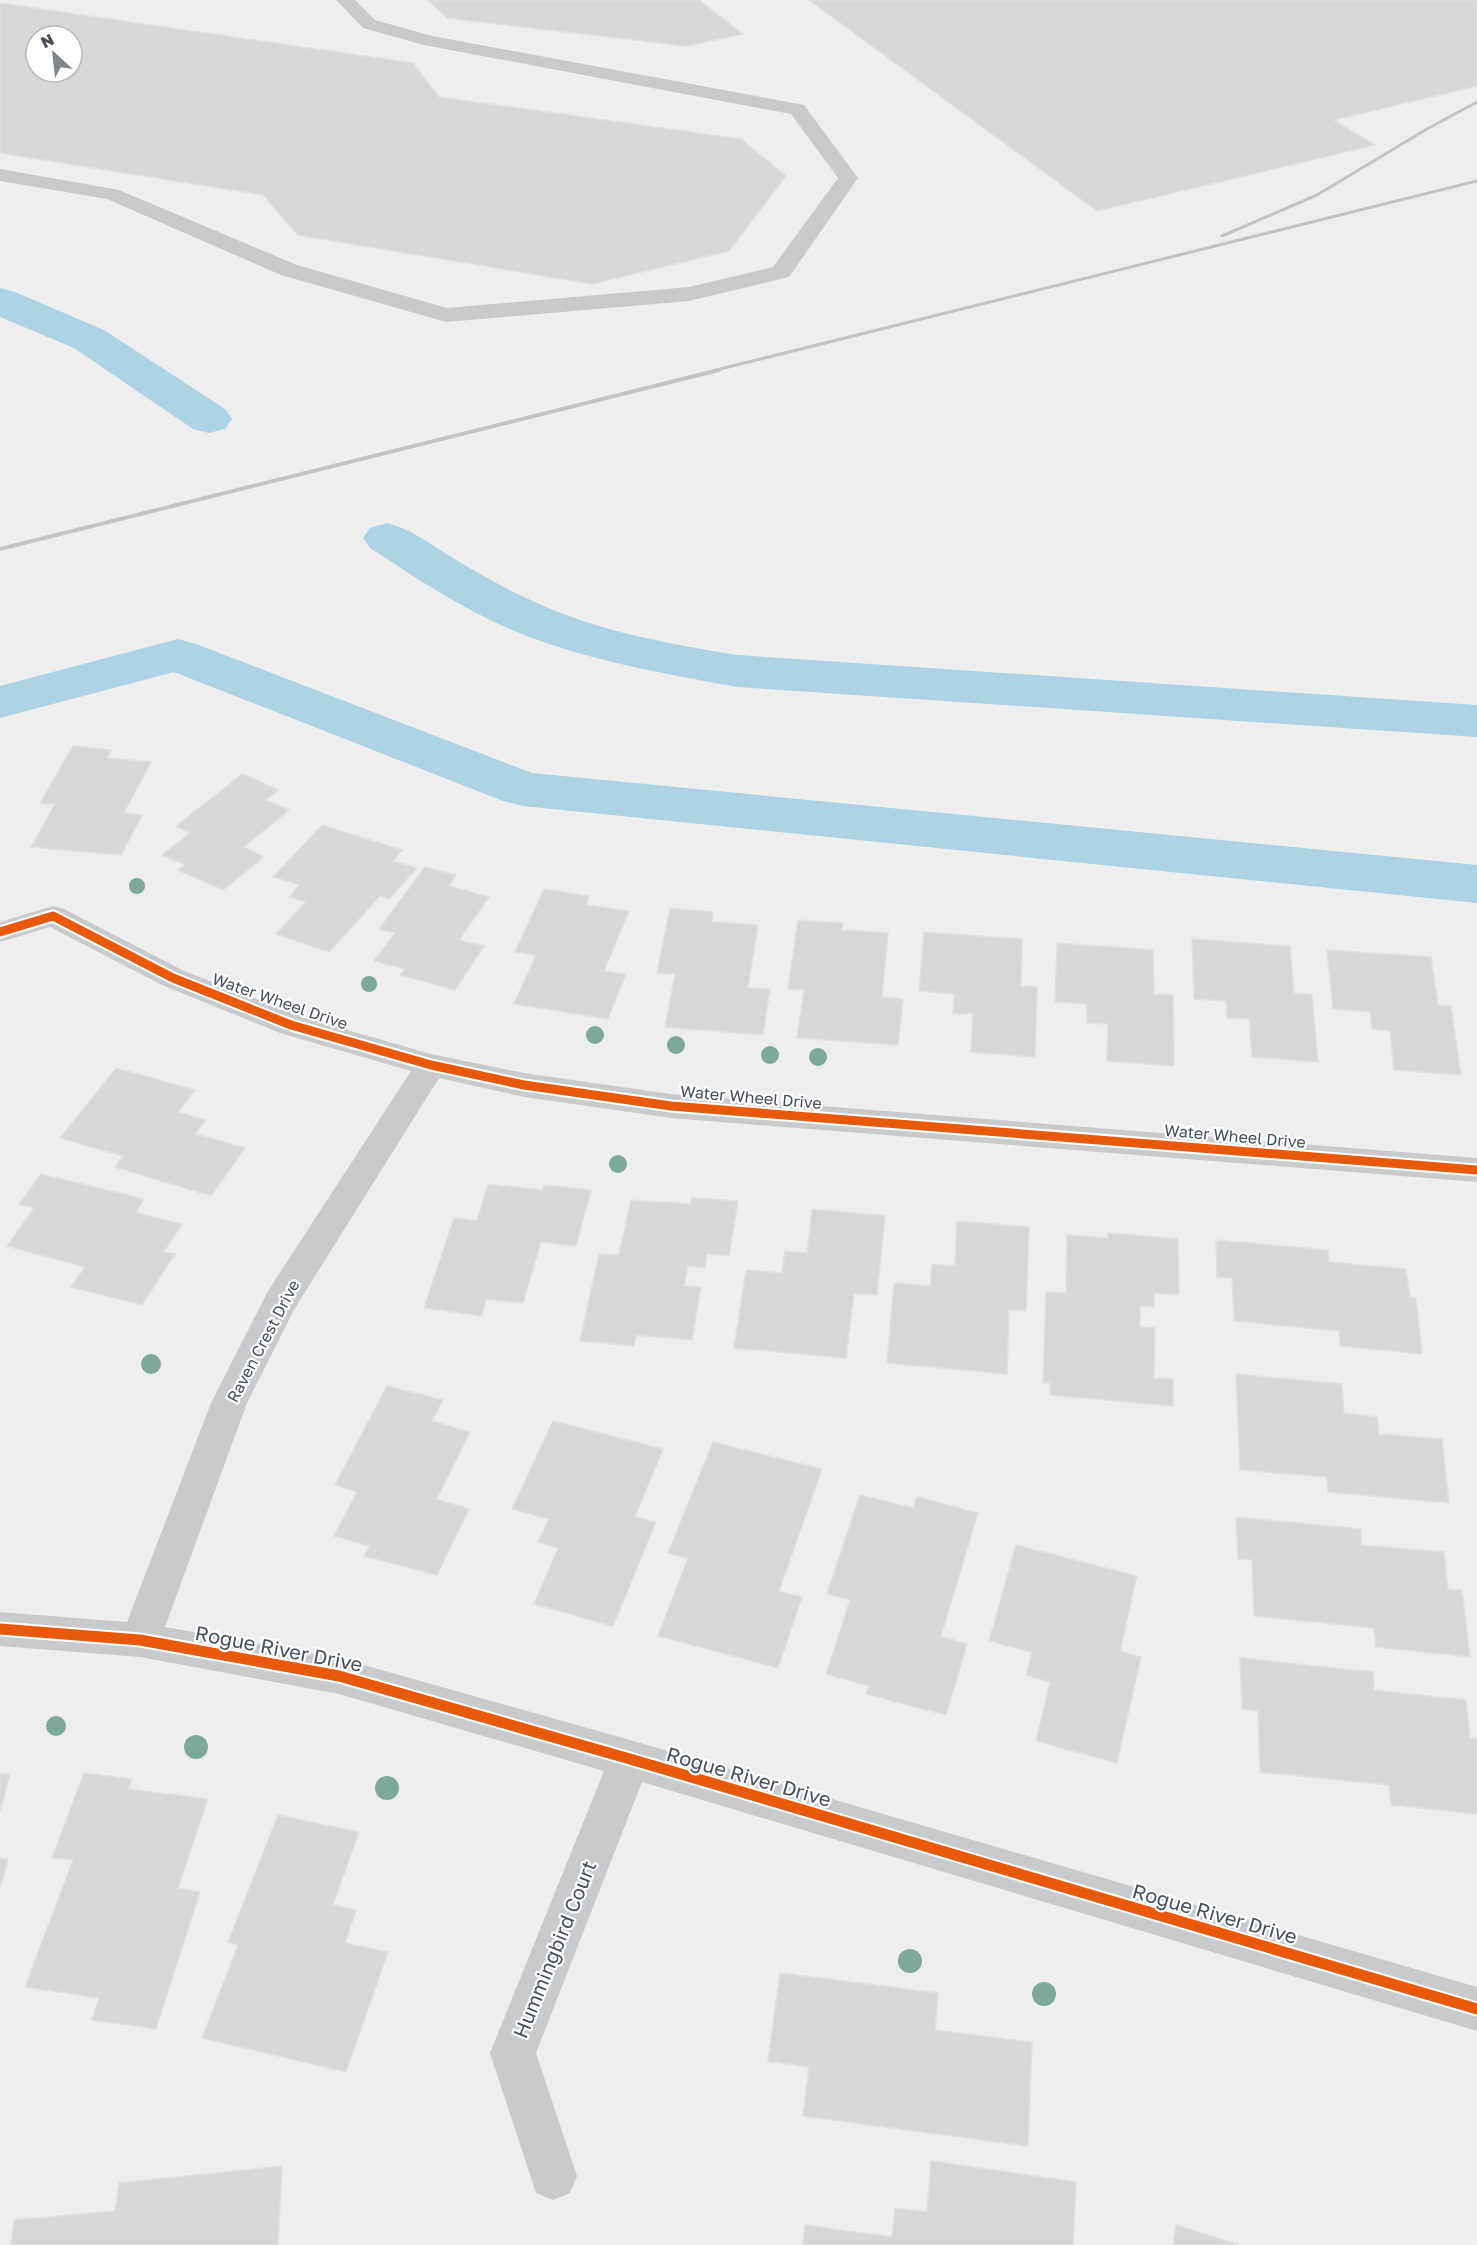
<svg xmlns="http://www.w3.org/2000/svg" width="1477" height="2245" font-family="'Golos Text',sans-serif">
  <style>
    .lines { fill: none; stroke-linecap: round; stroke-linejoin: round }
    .canal { fill: #add3e5; fill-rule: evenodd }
    .building { fill: #d7d7d8; stroke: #e0e0e1; stroke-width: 1.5; fill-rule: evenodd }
    .minor { fill: #c9cacc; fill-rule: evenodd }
    .rail-far1 { stroke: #c4c4c6; stroke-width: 3 }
    .rail { stroke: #c4c4c6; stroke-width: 4 }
    .cycleway-far1-casing { stroke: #fff; stroke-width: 13 }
    .cycleway-casing { stroke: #fff; stroke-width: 15 }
    .cycleway-far1 { stroke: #e8590c; stroke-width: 9 }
    .cycleway { stroke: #e8590c; stroke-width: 11 }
    .tree { fill: #7da998 }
    .labels { text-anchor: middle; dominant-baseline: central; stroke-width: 4.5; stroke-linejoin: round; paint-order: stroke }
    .street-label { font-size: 16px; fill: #474e58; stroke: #fff }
    .near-street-label { font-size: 20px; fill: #474e58; stroke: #fff }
  </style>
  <rect width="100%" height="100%" fill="#eee"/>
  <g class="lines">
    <g class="canal">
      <polygon points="0,288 15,292 104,330 225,409 232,419 225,429 209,433 193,429 74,348 0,317"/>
      <path d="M387 523C410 529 428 542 448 555 473 570 498 585 524 597 591 630 664 643 737 655L1477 705V737L737 687C661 673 584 660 512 630 462 609 416 578 370 548L363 538 370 528Z"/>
      <polygon points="178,639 196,644 532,773 1477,865 1477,903 523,806 503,801 174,672 0,718 0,686"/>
    </g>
  </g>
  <g class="building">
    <polygon points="428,0 699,0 743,34 686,46 447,18"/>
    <polygon points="809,0 1477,0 1477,86 1334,120 1375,145 1097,211"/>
    <path d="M0 3 413 63 439 97 741 139 786 176 729 251 592 284 298 235 263 195 0 153ZM36 36H72V72H36Z"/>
    <polygon points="73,746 111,750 107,758 151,762 124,813 142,815 121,855 31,847 55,804 40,803"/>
    <polygon points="242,774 279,790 266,800 289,810 244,847 264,857 223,890 178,870 185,865 162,855 190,833 176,826"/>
    <polygon points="322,825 402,850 393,861 417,868 389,899 380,896 329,952 276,934 306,902 289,897 299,885 273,877"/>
    <polygon points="425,867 456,875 449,886 489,897 459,940 484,946 455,990 400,975 405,969 374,961 395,933 379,929"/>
    <polygon points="544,889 589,896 586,905 629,911 604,971 626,974 608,1019 514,1004 536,955 515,952"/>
    <polygon points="670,908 713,912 712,922 758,925 748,988 770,989 763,1035 665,1027 675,974 657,973"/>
    <polygon points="798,920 843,923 842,930 888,933 882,997 903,999 898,1045 797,1038 804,990 788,989"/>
    <polygon points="924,932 1022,939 1021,986 1037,987 1035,1057 971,1052 973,1014 953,1013 954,994 919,991"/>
    <polygon points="1192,939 1290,946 1294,993 1312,995 1318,1062 1252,1057 1249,1019 1227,1018 1226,1001 1194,999"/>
    <polygon points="1057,943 1153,950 1154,994 1173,995 1174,1066 1107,1061 1108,1024 1087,1023 1087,1004 1055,1002"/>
    <polygon points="1327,950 1431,957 1438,1005 1451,1006 1461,1075 1394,1070 1390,1031 1372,1029 1370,1012 1333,1009"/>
    <polygon points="116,1068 195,1090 178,1112 206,1120 195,1134 245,1148 211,1196 115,1167 123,1156 60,1138"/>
    <polygon points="41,1174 144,1199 136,1213 182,1224 164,1252 175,1254 142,1305 71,1287 85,1267 7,1246 34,1208 19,1204"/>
    <polygon points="488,1184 542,1190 544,1185 591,1190 576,1246 541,1242 523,1303 486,1299 482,1316 424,1308 454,1218 477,1221"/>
    <polygon points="692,1198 738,1201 729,1256 707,1254 705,1268 688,1266 684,1286 701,1287 692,1340 636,1335 634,1346 580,1341 599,1254 619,1255 631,1200 690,1204"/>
    <polygon points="812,1209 885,1216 877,1295 854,1294 846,1358 734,1348 746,1270 782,1273 785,1251 807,1253"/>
    <polygon points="957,1221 1029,1227 1026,1311 1009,1310 1007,1374 887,1363 894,1283 930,1286 932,1264 955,1266"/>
    <polygon points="1108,1233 1178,1239 1179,1295 1154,1293 1154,1307 1140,1306 1140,1327 1155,1328 1154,1378 1173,1379 1173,1406 1050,1395 1050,1383 1043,1383 1046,1292 1066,1293 1067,1235 1108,1238"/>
    <polygon points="1216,1240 1328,1250 1329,1262 1406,1269 1410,1297 1416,1298 1422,1354 1340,1346 1339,1331 1234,1321 1232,1278 1217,1277"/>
    <polygon points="1236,1374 1342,1384 1344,1413 1377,1417 1379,1434 1442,1439 1449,1503 1328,1492 1327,1477 1240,1470"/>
    <polygon points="387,1386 443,1400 432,1421 470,1432 437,1499 469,1509 437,1575 364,1556 370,1546 334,1536 357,1492 335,1485"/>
    <polygon points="553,1421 663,1449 635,1517 656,1522 613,1626 534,1604 558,1548 538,1542 549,1519 512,1509"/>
    <polygon points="713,1442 822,1469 779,1591 802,1597 778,1668 658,1636 688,1558 668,1553"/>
    <polygon points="860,1495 913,1508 917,1497 978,1513 941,1636 967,1644 946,1715 866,1694 869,1686 826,1674 850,1600 827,1594"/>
    <polygon points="1236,1517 1361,1529 1361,1545 1444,1552 1448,1589 1462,1590 1470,1657 1376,1647 1374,1628 1254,1616 1252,1560 1238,1559"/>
    <polygon points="1016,1545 1137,1576 1120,1651 1141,1657 1117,1763 1036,1741 1050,1682 1026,1675 1032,1652 989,1641"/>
    <polygon points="1240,1658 1373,1672 1374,1690 1466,1700 1470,1738 1477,1739 1477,1814 1391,1805 1389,1785 1260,1772 1258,1711 1242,1709"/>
    <polygon points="84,1773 132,1779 128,1789 208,1799 178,1888 200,1892 156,2029 92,2020 99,1998 25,1987 73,1860 52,1858"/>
    <polygon points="0,1774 10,1774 0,1812"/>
    <polygon points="278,1815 359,1832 333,1905 356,1910 345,1943 388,1952 346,2072 202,2038 238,1945 228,1942"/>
    <polygon points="0,1859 8,1859 0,1888"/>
    <polygon points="780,1973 938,1993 935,2030 1032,2042 1028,2146 803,2116 809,2067 768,2061"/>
    <polygon points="931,2161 1076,2182 1073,2245 803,2245 805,2225 892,2237 895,2208 927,2212"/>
    <polygon points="282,2166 278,2245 11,2245 14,2220 115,2211 119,2183"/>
    <polygon points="1176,2225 1239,2245 1173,2245"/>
  </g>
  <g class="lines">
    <g class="minor">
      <polygon points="336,0 355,0 375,20 432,36 804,105 858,178 789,277 689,301 446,322 281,275 107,199 0,181 0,169 119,190 297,265 447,308 689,287 773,267 838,178 791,114 424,45 363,28"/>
      <polygon points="53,906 64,909 184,971 302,1017 431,1054 524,1073 671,1094 1477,1158 1477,1182 671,1118 524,1097 439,1078 295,1308 247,1403 165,1627 339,1658 630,1740 1477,1987 1477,2031 642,1782 536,2053 577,2176 570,2193 553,2200 536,2193 490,2053 604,1771 339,1694 140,1657 0,1646 0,1612 127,1622 211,1403 268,1291 411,1071 280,1033 162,985 50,927 0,942 0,922"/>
    </g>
    <g class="rail-far1">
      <polyline points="1222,236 1317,195 1427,129 1477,102"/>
      <polyline points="712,371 1477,181"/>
    </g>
    <polyline class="rail" points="0,549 719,370"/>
    <defs>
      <polyline id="cycleway-far1" points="0,932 53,916 173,978 291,1025 431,1065 524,1085 671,1106 1477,1170"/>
      <polyline id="cycleway" points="0,1629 140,1640 339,1676 630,1759 1477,2009"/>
    </defs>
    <use href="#cycleway-far1" class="cycleway-far1-casing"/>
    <use href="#cycleway" class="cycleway-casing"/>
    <use href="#cycleway-far1" class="cycleway-far1"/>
    <use href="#cycleway" class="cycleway"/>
  </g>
  <g class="tree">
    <circle cx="137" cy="886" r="8"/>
    <circle cx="369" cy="984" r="8"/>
    <circle cx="595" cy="1035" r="9"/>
    <circle cx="676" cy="1045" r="9"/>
    <circle cx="770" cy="1055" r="9"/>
    <circle cx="818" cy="1057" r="9"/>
    <circle cx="618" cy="1164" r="9"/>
    <circle cx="151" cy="1364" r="10"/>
    <circle cx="56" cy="1726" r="10"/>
    <circle cx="196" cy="1747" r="12"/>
    <circle cx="387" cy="1788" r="12"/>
    <circle cx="910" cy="1961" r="12"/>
    <circle cx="1044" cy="1994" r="12"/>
  </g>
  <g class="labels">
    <g class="street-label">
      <text transform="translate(280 1001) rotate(19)">Water Wheel Drive</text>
      <text transform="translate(751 1097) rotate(5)">Water Wheel Drive</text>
      <text transform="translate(1235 1136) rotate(5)">Water Wheel Drive</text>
      <text transform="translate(263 1341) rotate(-62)">Raven Crest Drive</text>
    </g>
    <g class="near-street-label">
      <text transform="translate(279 1648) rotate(11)">Rogue River Drive</text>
      <text transform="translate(749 1776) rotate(16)">Rogue River Drive</text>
      <text transform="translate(1215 1913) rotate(16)">Rogue River Drive</text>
      <text transform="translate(554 1949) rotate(-68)">Hummingbird Court</text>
    </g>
  </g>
  <g transform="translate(54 54) rotate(333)"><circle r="28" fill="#ffffff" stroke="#b5b8bc" stroke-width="1.5"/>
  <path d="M0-4.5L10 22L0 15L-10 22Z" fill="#81868c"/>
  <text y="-9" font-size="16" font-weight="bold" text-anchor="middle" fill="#474e58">N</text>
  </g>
</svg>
